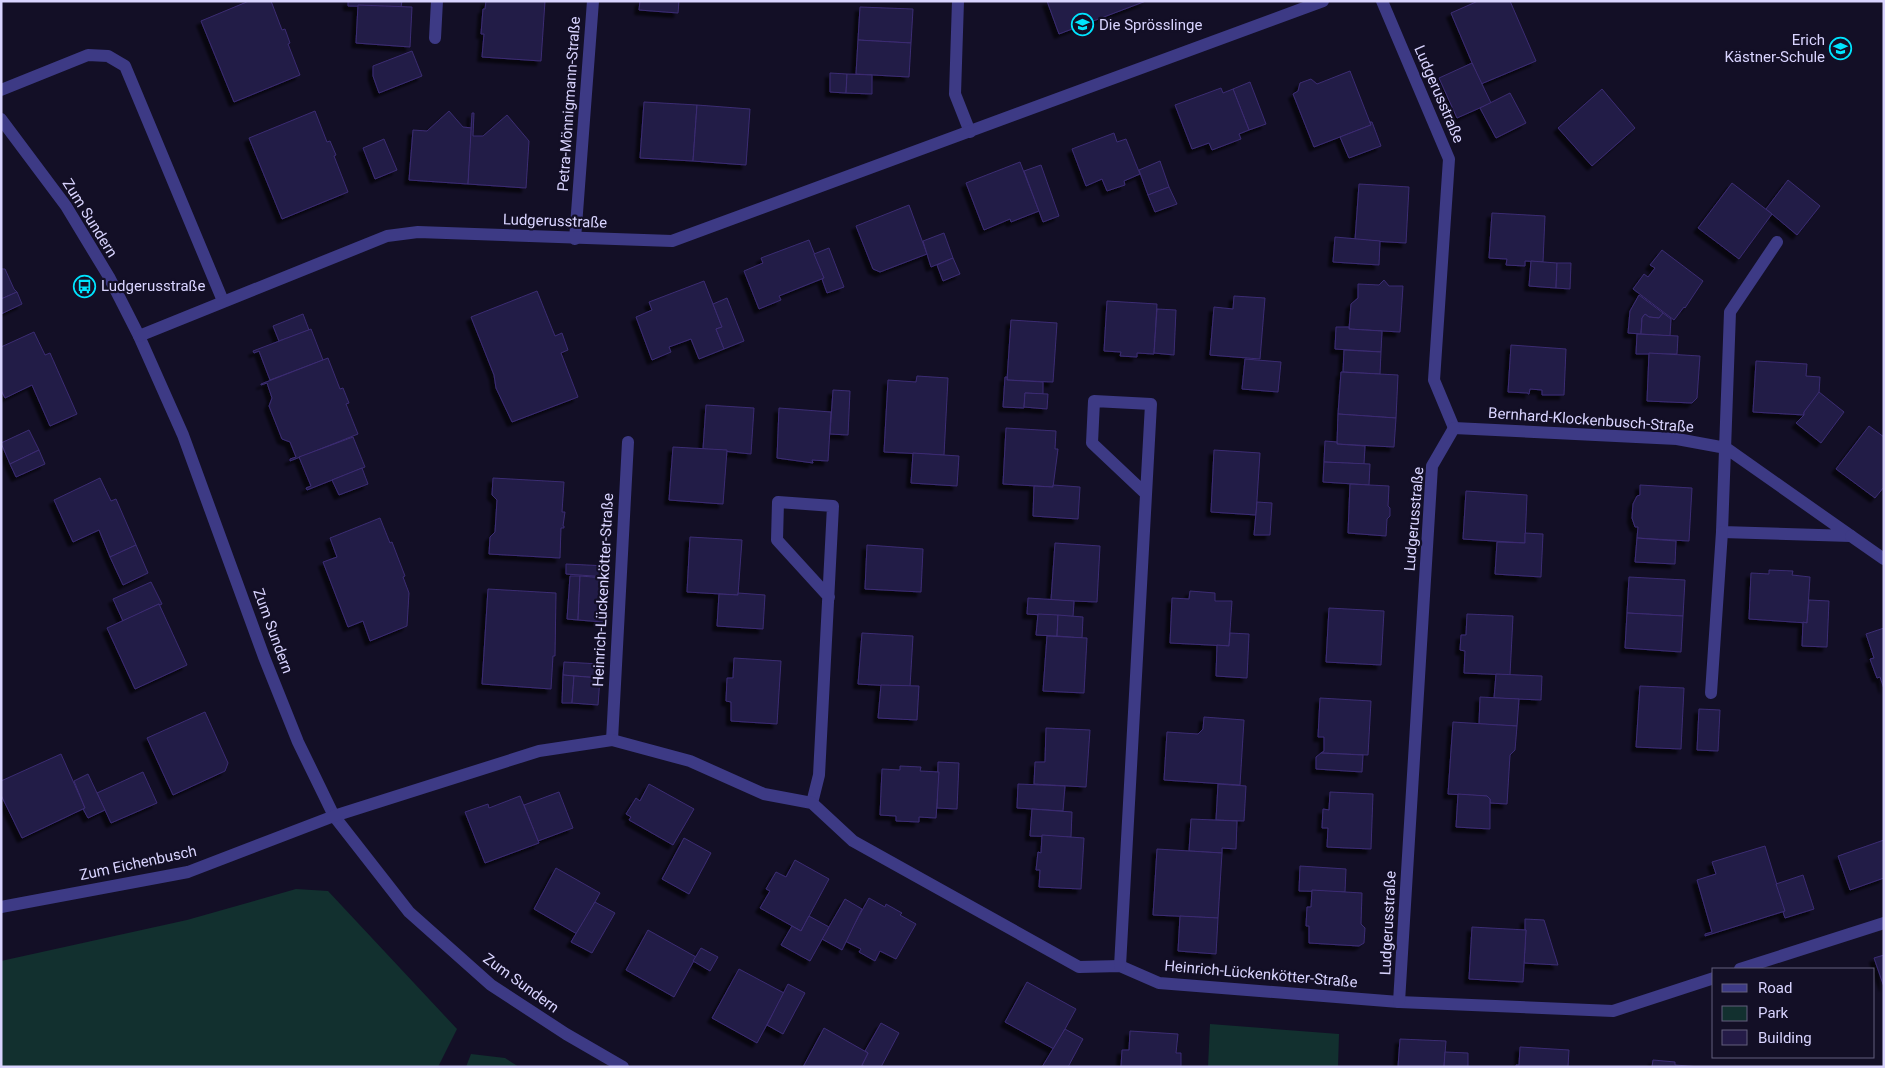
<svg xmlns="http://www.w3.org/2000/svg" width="1885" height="1068" font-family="Roboto,sans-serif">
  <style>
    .green { fill: #12302f }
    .building { fill: #241b47; stroke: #3b2d73; filter: url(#shadow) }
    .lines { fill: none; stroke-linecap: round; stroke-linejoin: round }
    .minor { stroke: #3d3a85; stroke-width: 12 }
    .labels { text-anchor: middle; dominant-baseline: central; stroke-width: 4.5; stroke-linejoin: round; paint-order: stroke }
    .poi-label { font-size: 15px; fill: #d9d4ff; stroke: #130f26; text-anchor: start }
    .street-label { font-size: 15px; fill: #d9d4ff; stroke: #130f26 }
  </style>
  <defs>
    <filter id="shadow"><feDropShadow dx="-4.5" dy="4.5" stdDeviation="1" flood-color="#0009"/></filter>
  </defs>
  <rect width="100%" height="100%" fill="#130f26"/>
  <g class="green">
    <polygon points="296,889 328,891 457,1029 438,1067 1,1067 1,961 187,920"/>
    <polygon points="1210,1024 1339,1034 1338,1067 1208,1067"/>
    <polygon points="471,1054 505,1058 519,1067 466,1067"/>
  </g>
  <g class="building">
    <polygon points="249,1 271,1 282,30 285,29 290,43 288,44 300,75 234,102 201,21"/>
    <polygon points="348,1 402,1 401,7 348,6"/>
    <polygon points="486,1 545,1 541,61 482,57 484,34 481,34 483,9 485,9"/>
    <polygon points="640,1 679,1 678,13 639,10"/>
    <polygon points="1047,1 1146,1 1059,34"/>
    <polygon points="1478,1 1510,1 1536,61 1481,84 1451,13"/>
    <polygon points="358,5 412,7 410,47 356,43"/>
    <polygon points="860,7 913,9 911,43 858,40"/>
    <polygon points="858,40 911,43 909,77 856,74"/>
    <polygon points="412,51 422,76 379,93 373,76 373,66"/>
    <polygon points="1472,63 1491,103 1457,118 1439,78"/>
    <polygon points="1350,71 1371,125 1314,147 1293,94 1298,91 1300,83 1311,79 1317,84"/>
    <polygon points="830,73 847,74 846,93 830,92"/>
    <polygon points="847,74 872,75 872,94 846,93"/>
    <polygon points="1250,82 1266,124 1249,130 1233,89"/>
    <polygon points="1221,88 1223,93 1233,89 1249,130 1239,134 1241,139 1212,150 1209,143 1192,149 1175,105"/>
    <polygon points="1602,89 1635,128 1592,166 1558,128"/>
    <polygon points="1510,93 1526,123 1496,138 1480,108"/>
    <polygon points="644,102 697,105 693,161 640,158"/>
    <polygon points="697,105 750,109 746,165 693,161"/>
    <polygon points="315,111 327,142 330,141 336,155 334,156 348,192 282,219 249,138"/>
    <polygon points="449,111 463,127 472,128 468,184 409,180 413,130 427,131"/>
    <polygon points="472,113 474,113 473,136 483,136 507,115 529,141 526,188 468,184"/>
    <polygon points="1370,122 1372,122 1381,146 1349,158 1340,137 1371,125"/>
    <polygon points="1114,133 1117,142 1126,139 1140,174 1124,181 1125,185 1107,191 1102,179 1086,186 1072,149"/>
    <polygon points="384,139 397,170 375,179 363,148"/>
    <polygon points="1160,161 1169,187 1148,195 1139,170"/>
    <polygon points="1020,162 1039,211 1011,222 1010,219 984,230 966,183"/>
    <polygon points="1041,165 1059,216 1043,222 1024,171"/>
    <polygon points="1788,180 1820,206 1797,235 1766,209"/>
    <polygon points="1732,183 1772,214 1739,259 1698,228"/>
    <polygon points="1359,184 1409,187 1406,243 1355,240"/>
    <polygon points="1169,187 1177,204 1155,212 1148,195"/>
    <polygon points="909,205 927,254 880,272 873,269 856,226"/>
    <polygon points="1492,213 1545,216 1543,262 1525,261 1525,266 1506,265 1507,259 1489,258"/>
    <polygon points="944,233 953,258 931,267 923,241"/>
    <polygon points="1335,237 1380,241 1379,265 1333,262"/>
    <polygon points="809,240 824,278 779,296 781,300 759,309 744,271 763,263 761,258"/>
    <polygon points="829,248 844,287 827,293 822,279 824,278 814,254"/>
    <polygon points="1662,250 1703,281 1685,308 1684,307 1674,320 1633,289 1644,274 1648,277 1655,268 1650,265"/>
    <polygon points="953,258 960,274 943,281 937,265"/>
    <polygon points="1531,261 1557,263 1556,288 1529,286"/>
    <polygon points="1557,263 1571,263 1570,289 1556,288"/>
    <polygon points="1,267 2,269 5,269 14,289 17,292 1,299"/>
    <polygon points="1384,280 1389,286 1403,286 1400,332 1349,329 1351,304 1358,298 1358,284 1379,285"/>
    <polygon points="704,281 722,327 716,329 724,349 699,359 691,339 669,347 671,352 652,360 636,317 652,310 649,302"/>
    <polygon points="537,291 555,336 562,333 568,350 561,353 578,397 512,422 496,388 494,375 471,317"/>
    <polygon points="17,292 22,304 1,314 1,299"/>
    <polygon points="1639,295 1663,313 1659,318 1649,317 1645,314 1642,318 1641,334 1628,333 1630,311"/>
    <polygon points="1234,296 1265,298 1260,359 1210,355 1214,307 1233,309"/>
    <polygon points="727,298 744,341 724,349 716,329 722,327 713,304"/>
    <polygon points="1107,301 1157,304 1154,354 1137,353 1137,357 1120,356 1121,352 1104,351"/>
    <polygon points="1157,309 1176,310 1174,355 1154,353"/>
    <polygon points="1663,313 1671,319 1670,336 1641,334 1642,318 1645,314 1649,317 1659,318"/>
    <polygon points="303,314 309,330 279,341 273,326"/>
    <polygon points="1011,320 1057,323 1053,382 1007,380"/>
    <polygon points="1336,327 1349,327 1349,329 1382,331 1381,352 1335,349"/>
    <polygon points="311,329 323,360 270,380 259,351 254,353 253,351"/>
    <polygon points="34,332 45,355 50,353 77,414 50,426 32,385 5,398 1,390 1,347"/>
    <polygon points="1637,334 1678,336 1677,354 1636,354"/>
    <polygon points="1511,345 1566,349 1564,395 1542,395 1542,390 1530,389 1529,394 1528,394 1528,393 1508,392"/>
    <polygon points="1344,350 1381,352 1380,374 1343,372"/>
    <polygon points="1649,353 1700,356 1697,398 1692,403 1647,401"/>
    <polygon points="328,358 340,389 343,388 349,403 346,404 358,434 290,461 290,459 296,457 290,442 282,439 269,406 272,398 267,383 261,385 261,384"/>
    <polygon points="1245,359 1281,362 1278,392 1242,389"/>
    <polygon points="1756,361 1807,364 1806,376 1820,377 1819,393 1804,412 1804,415 1753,412"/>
    <polygon points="1341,372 1398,375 1396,418 1338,414"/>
    <polygon points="917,376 948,378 944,455 884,452 888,380 916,382"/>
    <polygon points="1005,377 1007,377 1007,380 1043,382 1043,394 1025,393 1024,408 1003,407"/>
    <polygon points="833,390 850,391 848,435 830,434"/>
    <polygon points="1819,392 1844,412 1821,443 1796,423 1804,415 1804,412"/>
    <polygon points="1025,393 1048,394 1047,409 1024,407"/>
    <polygon points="706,405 754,408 751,454 703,449"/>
    <polygon points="779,408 831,412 828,461 812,460 813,463 777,458"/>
    <polygon points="1338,414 1396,418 1394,447 1337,444"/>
    <polygon points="1869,426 1884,437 1884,487 1875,498 1836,469"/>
    <polygon points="1006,428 1056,431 1055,449 1058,449 1053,487 1003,484"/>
    <polygon points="29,430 39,450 10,464 1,443"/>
    <polygon points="353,437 365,467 307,490 306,488 311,486 299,457"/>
    <polygon points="1325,441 1337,442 1337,444 1365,446 1364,464 1324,462"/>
    <polygon points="673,447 727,450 723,504 669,500"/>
    <polygon points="39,450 45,464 16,477 10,464"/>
    <polygon points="1214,450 1260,453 1256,515 1211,512"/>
    <polygon points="913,453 959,456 957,486 911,483"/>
    <polygon points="1324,462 1370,464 1369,485 1323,482"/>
    <polygon points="362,468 368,484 339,495 332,480"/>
    <polygon points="100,478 111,501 116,499 136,545 110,557 99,530 73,542 54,500"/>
    <polygon points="493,478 564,482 562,512 565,512 563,526 564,526 564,528 561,528 560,558 489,554 490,537 495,532 497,500 492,495"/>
    <polygon points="1350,484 1389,486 1388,506 1390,508 1390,516 1387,519 1386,536 1348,533"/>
    <polygon points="1053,485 1080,487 1078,519 1033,516 1034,486 1053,487"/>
    <polygon points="1640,485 1692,488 1689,541 1637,538 1638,527 1635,527 1632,518 1633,504 1637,496 1640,495"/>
    <polygon points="1466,491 1527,495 1525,543 1463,539"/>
    <polygon points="1257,502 1272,503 1270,535 1254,535"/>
    <polygon points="380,518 390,543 392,542 405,576 403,577 409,593 407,626 370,641 363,621 348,627 323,562 337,557 330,538"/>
    <polygon points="1525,533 1543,534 1541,577 1495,574 1497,542 1525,543"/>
    <polygon points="690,537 742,540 738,595 687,592"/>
    <polygon points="1637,538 1676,541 1675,564 1635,562"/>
    <polygon points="1055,543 1100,546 1097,602 1051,600"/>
    <polygon points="136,545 148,573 123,585 110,557"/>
    <polygon points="867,545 923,549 921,592 865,589"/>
    <polygon points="566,564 607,566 606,577 566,574"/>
    <polygon points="1769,570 1793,571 1792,575 1810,577 1807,623 1749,619 1751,573 1769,574"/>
    <polygon points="570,576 580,576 578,620 567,619"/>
    <polygon points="580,576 606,578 603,622 578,620"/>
    <polygon points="1629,577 1685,580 1683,616 1627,613"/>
    <polygon points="151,582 162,604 160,605 159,604 123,621 113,599"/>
    <polygon points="488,589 556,593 555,656 553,656 551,689 482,684"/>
    <polygon points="1190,591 1215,593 1215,601 1232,601 1229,646 1170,643 1172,598 1189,599"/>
    <polygon points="738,593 765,595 763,629 717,626 719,594 738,595"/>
    <polygon points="1028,598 1074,601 1073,617 1027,614"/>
    <polygon points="1809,600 1829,601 1827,647 1802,646 1803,622 1807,623"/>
    <polygon points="159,604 187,665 135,689 107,628"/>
    <polygon points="1329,608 1384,611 1381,665 1326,662"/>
    <polygon points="1627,613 1683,616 1681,652 1625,648"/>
    <polygon points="1038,614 1058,615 1057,636 1036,635"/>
    <polygon points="1467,614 1513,616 1510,675 1464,673 1465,651 1460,650 1461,635 1466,635"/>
    <polygon points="1058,615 1083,617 1082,638 1057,636"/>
    <polygon points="1884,628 1884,689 1880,677 1877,678 1870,659 1874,658 1866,634"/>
    <polygon points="862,633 913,636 910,687 858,684"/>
    <polygon points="1230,633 1249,634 1247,678 1216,676 1217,645 1229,646"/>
    <polygon points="1047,636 1087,638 1084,693 1043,691"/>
    <polygon points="734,658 781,661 777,724 731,721 731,702 726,701 727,678 733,678"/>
    <polygon points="564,662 600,664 600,678 563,675"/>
    <polygon points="1496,674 1542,676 1541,700 1494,698"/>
    <polygon points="563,675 574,676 572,703 562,703"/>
    <polygon points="574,676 600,678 598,705 572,703"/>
    <polygon points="881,685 919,686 917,720 878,718"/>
    <polygon points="1640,686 1684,688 1681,749 1636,747"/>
    <polygon points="1480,697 1519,699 1517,726 1479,724"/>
    <polygon points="1320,698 1371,701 1368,755 1321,753 1324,751 1324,737 1318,737"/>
    <polygon points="1699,709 1720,710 1718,751 1697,750"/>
    <polygon points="205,712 228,763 225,771 173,795 147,738"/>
    <polygon points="1204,717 1244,720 1240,785 1164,780 1167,732 1198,734 1203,729"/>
    <polygon points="1453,722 1517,726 1515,750 1510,755 1507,804 1490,803 1490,799 1487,796 1448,794"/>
    <polygon points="1046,728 1090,730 1086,787 1034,784 1035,762 1045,762"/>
    <polygon points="1321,753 1363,755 1362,772 1316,769 1316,757"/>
    <polygon points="61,754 85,808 22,838 1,795 1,781"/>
    <polygon points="938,762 959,763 957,809 937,808"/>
    <polygon points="900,766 921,767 920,771 939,772 936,818 919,817 919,822 896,821 896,816 880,815 882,769 900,770"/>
    <polygon points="143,772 157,803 111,823 97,793"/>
    <polygon points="88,774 105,810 88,818 83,809 85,808 74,781"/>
    <polygon points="649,784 694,809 673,845 629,820 631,817 626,814 636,798 640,801"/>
    <polygon points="1018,784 1065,786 1063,811 1017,808"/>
    <polygon points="1218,784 1246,786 1244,821 1216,820"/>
    <polygon points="559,792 573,828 538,841 524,805"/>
    <polygon points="1330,792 1373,794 1371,849 1327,847 1328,828 1322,828 1323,809 1329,810"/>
    <polygon points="1458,794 1487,796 1490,799 1490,829 1456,827"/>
    <polygon points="520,796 539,843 485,863 465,812 488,804 489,808"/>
    <polygon points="1032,809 1072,812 1071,837 1030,836"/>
    <polygon points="1191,819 1237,821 1236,849 1222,848 1222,853 1189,851"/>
    <polygon points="1042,835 1084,838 1081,889 1039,887 1040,870 1036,870 1038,852 1041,853"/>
    <polygon points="684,838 711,853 689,894 662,879"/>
    <polygon points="1884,840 1884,878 1850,890 1838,856"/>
    <polygon points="1765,846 1785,911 1705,936 1705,934 1712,932 1697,880 1716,874 1712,862"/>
    <polygon points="1157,849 1222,853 1218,918 1153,915"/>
    <polygon points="795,860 829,879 801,931 760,908 770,891 766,889 776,872 786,877"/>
    <polygon points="1300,866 1346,869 1345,892 1299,891"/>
    <polygon points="556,868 600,893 577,934 534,909"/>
    <polygon points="1803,875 1814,909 1785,918 1783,912 1785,911 1776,884"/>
    <polygon points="1312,890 1362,893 1361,924 1365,928 1364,943 1359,946 1309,943 1309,926 1306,926 1307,907 1311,907"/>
    <polygon points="869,898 885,907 886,904 902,913 900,915 916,924 896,959 880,951 875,961 859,952 861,949 845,941"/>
    <polygon points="845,899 862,909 842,950 822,939"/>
    <polygon points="595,902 615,913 592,953 571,942"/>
    <polygon points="809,916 829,927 810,961 781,945 792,926 801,931"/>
    <polygon points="1180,916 1218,918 1216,954 1178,951"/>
    <polygon points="1525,919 1544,920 1558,965 1524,963 1526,930 1525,930"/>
    <polygon points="1472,927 1526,930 1523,982 1469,979"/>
    <polygon points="648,930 696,957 674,997 626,970"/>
    <polygon points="701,948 718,957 710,971 693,961"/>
    <polygon points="1884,955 1884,987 1874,958"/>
    <polygon points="739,969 784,993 757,1043 712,1018"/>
    <polygon points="1027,982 1076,1009 1054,1049 1005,1022"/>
    <polygon points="788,984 805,993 783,1034 767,1025"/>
    <polygon points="881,1023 899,1033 881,1067 865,1067 862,1065 868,1053 865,1051"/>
    <polygon points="824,1028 868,1053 861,1067 803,1067"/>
    <polygon points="1065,1029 1083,1039 1068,1067 1042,1067"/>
    <polygon points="1130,1031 1178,1034 1176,1053 1181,1053 1181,1067 1121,1067 1122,1050 1129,1050"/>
    <polygon points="1400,1039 1446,1041 1444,1067 1398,1067"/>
    <polygon points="1520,1047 1569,1050 1568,1067 1516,1067 1516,1065 1519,1065"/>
    <polygon points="1445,1052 1468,1053 1468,1067 1444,1067"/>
    <polygon points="1653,1060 1675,1062 1675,1065 1701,1067 1652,1067"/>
  </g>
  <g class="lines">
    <g class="minor">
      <polyline points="958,1 955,94 970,132"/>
      <polyline points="1382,1 1449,159 1434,380 1454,428"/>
      <polyline points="435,38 437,1"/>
      <polyline points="1,90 88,55 108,56 125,66 223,301"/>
      <polyline points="1,119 66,206 109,277 139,336 183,435 264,657 298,742 334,816 409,912 491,985 566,1034 623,1067"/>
      <polyline points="575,239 593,1"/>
      <polyline points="139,336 387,236 418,232 672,241 1323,1"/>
      <polyline points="1454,428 1677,439 1726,448 1851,536 1722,532 1730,312 1777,242"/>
      <polyline points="1851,536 1884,559"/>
      <polyline points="1711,693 1722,532"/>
      <polyline points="612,740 628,442"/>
      <polyline points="812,803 819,775 833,506 778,502 777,540 829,597"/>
      <polyline points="1,907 188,872 334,816 539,751 612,740 690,761 764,794 812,803 853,841 1079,967 1120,966 1159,983 1399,1002 1613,1011 1714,978"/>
      <polyline points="1120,966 1151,404 1094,401 1092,443 1146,494"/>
      <polyline points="1740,969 1884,923"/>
      <polyline points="1399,1002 1432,466 1454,428"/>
    </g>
  </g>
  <defs>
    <symbol id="school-ring" viewBox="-11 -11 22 22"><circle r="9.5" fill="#130f26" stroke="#00e5ff" stroke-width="1.5"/><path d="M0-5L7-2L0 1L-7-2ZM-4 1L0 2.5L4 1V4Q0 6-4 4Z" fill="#00e5ff"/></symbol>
    <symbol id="bus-ring" viewBox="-11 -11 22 22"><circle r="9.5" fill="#130f26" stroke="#00e5ff" stroke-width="1.5"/><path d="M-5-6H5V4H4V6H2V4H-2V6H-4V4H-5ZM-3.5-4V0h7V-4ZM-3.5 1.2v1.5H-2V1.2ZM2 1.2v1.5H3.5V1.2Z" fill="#00e5ff"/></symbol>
  </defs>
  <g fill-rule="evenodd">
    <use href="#school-ring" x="1070" y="12" width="25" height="25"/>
    <use href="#school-ring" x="1828" y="36" width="25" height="25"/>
    <use href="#bus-ring" x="72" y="274" width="25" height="25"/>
  </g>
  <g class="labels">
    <g class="poi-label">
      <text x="1099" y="25">Die Sprösslinge</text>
      <text x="1825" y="40" text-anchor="end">Erich<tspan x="1825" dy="17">Kästner-Schule</tspan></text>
      <text x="101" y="286">Ludgerusstraße</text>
    </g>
    <g class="street-label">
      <text transform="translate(1439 94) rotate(67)">Ludgerusstraße</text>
      <text transform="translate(569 104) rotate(-86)">Petra-Mönnigmann-Straße</text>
      <text transform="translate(90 218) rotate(58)">Zum Sundern</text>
      <text transform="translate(555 221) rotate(2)">Ludgerusstraße</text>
      <text transform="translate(1591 420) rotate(4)">Bernhard-Klockenbusch-Straße</text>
      <text transform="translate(1414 519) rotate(-85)">Ludgerusstraße</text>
      <text transform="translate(603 590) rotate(-87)">Heinrich-Lückenkötter-Straße</text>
      <text transform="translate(273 631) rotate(70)">Zum Sundern</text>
      <text transform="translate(138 863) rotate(-12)">Zum Eichenbusch</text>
      <text transform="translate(1388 923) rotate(-87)">Ludgerusstraße</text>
      <text transform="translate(1261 974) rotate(5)">Heinrich-Lückenkötter-Straße</text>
      <text transform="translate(521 983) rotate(36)">Zum Sundern</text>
    </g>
  </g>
  <rect width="1885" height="1068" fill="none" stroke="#d9d4ff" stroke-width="5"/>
  <rect x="1712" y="968" width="162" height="90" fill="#130f26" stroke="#625e7d"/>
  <rect x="1722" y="984" width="25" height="8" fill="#3d3a85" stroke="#625e7d"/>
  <text x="1758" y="993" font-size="15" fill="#d9d4ff">Road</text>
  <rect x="1722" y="1006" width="25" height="15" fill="#12302f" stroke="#625e7d"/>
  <text x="1758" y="1018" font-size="15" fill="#d9d4ff">Park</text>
  <rect x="1722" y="1030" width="25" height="15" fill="#241b47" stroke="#625e7d"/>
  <text x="1758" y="1043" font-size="15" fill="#d9d4ff">Building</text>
</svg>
